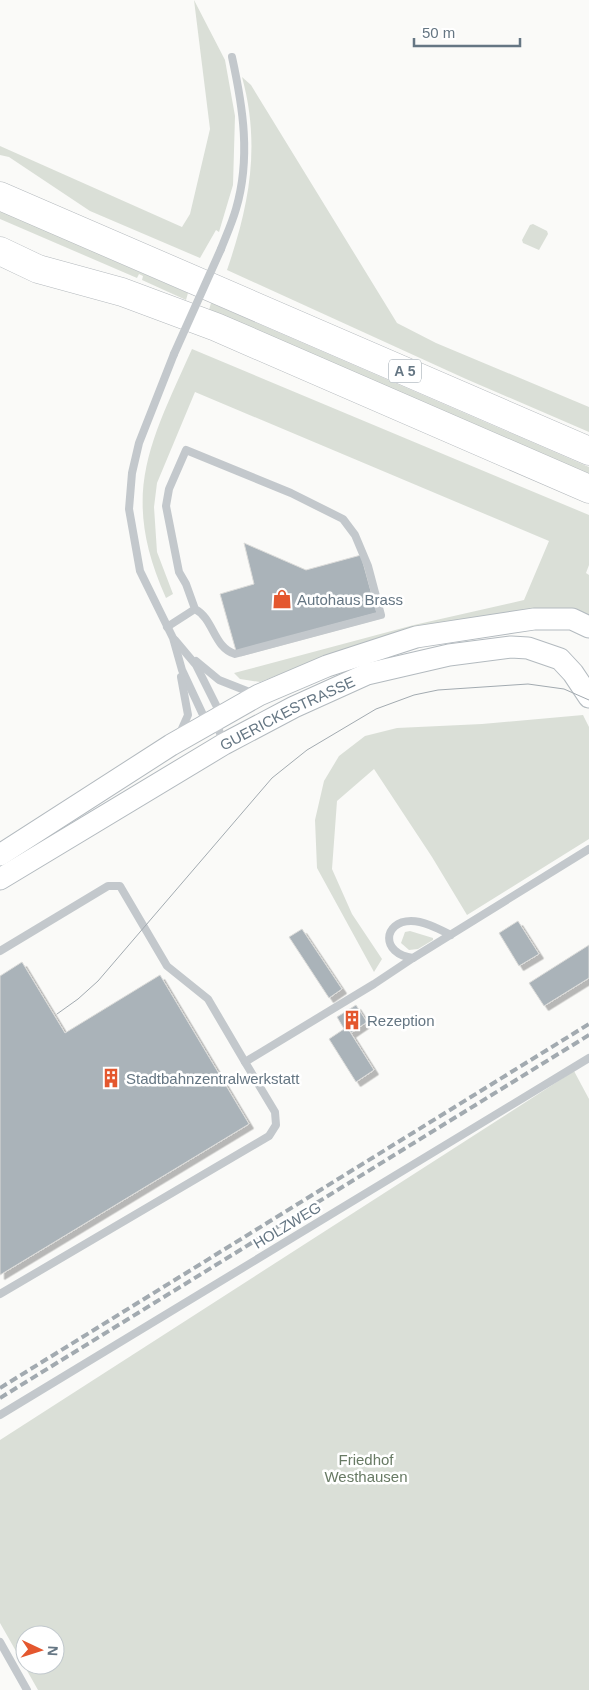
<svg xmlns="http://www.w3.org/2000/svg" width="589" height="1690" font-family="Arial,sans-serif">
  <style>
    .green { fill: #dadfd7; fill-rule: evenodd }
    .building { fill: #aab3b9; stroke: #dcdcda; filter: url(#shadow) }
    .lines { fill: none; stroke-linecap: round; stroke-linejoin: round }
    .secondary-casing { stroke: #b3babf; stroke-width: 23 }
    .motorway-casing { stroke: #b4b9bd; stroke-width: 29 }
    .service { stroke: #c3c8cc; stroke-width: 8 }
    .secondary { stroke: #fff; stroke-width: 21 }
    .motorway { stroke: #fff; stroke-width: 28 }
    .tram { stroke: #a2aab0; stroke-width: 1 }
    .rail { stroke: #a2aab0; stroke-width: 4; stroke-dasharray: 8 4; stroke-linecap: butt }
    .service-bridge { stroke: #c3c8cc; stroke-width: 8 }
    .labels { text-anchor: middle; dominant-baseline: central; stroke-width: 5; stroke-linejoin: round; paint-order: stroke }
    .shield { fill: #fff; stroke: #939fa8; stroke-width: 1 }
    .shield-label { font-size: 14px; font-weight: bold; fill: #657683 }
    .poi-label { font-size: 15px; fill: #657683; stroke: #fff; text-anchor: start }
    .street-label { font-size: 15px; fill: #657683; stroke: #fff }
    .park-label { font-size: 15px; fill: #687a64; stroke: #fff }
  </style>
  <defs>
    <filter id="shadow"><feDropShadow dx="4.5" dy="4.5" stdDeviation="0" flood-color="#0004"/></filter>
  </defs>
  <rect width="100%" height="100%" fill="#fafaf8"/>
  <g class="green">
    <polygon points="194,0 225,60 235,116 233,185 219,232 216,230 200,258 90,211 9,157 0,155 0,146 182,227 190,214 210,129"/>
    <path d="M242 77 251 85 397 323 436 343 589 407V432L466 379 227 270C249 206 261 146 242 77Z"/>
    <polygon points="0,211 188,293 186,300 142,280 143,276 139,274 137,278 0,219"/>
    <polygon points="533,224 547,231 548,234 539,250 523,243 522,240 530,225"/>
    <polygon points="211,303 589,467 589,475 209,310"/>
    <path d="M192 349 589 515V565L586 573 589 575V616L321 658 260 682 240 679 234 673 414 625 524 600 549 541 195 392 157 483 154 507 157 552 173 594 166 598C120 495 149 445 192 349Z"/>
    <polygon points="583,715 589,727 589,839 467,915 432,857 374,769 337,801 332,869 352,914 382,959 374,972 317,868 315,820 324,781 339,756 365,736 397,728 482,724"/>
    <polygon points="410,931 433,938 433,940 418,949 409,950 401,943 405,932"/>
    <path d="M574 1071 589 1099V1690H38L0 1623V1440ZM25 1635H55V1665H25Z"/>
  </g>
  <g class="building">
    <polygon points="244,543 306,570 361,555 377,613 236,651 220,594 254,584"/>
    <polygon points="518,921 539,954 519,966 499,933"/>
    <polygon points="302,929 342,989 329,998 289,937"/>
    <polygon points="589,945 589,978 544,1006 529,983"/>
    <polygon points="22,962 65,1033 160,975 249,1124 0,1275 0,976"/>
    <polygon points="356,1005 367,1022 351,1033 347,1027 344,1029 337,1017"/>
    <polygon points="347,1027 374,1070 356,1082 329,1039"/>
  </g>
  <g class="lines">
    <defs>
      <g id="secondary">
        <polyline points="0,855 171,745 259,695 327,666 416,637 534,619 572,619 589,627"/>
        <path id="s1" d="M0 879 224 744 294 707 367 674 449 655 511 647 528 648 560 659 573 673 589 697"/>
      </g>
      <g id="motorway">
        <polyline points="0,196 589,451"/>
        <polyline points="0,251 38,269 122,292 216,327 589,489"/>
      </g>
    </defs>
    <use href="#secondary" class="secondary-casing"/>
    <use href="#motorway" class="motorway-casing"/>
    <g class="service">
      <path d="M221 249C226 236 232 223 236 209 251 158 243 107 232 57"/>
      <polyline points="174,354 139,443 132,473 129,509 140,571 173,638 182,670 204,717 212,719"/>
      <path d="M167 627 195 609C214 619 213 647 235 654L381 615 368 566 355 535 343 519 291 493 186 450 169 489 166 506 179 572 186 584 195 609"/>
      <polyline points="175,640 196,665 218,709 215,720 223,741"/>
      <polyline points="196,661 219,680 252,693"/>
      <polyline points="180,733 188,715 181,677"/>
      <path d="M451 935C439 929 424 921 411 921 383 921 380 954 413 958L589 849"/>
      <polyline points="0,951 108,886 120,886 167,966 208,999 245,1062 374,984 413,958"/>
      <polyline points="0,1294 269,1136 276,1125 275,1112 245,1062"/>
      <polyline points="0,1415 589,1058"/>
      <polyline points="0,1642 27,1690"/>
    </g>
    <use href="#secondary" class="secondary"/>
    <use href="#motorway" class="motorway"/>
    <polyline class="tram" points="57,1014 78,999 98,981 272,778 307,750 376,709 414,695 438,690 528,684 564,689 589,700"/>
    <g class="rail">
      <polyline points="0,1388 589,1024"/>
      <polyline points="0,1398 589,1035"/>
    </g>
    <polyline class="service-bridge" points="174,354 221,249"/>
  </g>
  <defs>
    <symbol id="shop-bare" viewBox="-9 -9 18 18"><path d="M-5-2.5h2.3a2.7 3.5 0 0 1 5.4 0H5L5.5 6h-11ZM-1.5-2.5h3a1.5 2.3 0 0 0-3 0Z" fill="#e4572e" stroke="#fff" stroke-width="2.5" paint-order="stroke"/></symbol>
    <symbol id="building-bare" viewBox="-9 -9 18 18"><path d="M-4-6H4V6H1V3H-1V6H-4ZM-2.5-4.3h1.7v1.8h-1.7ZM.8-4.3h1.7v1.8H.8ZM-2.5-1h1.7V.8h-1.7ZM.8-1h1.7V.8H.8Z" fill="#e4572e" stroke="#fff" stroke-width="2.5" paint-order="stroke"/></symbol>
  </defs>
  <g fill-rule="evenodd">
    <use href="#shop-bare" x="268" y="585" width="28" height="28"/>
    <use href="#building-bare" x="338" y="1006" width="28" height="28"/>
    <use href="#building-bare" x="97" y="1064" width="28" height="28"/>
  </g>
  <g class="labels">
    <rect class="shield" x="389" y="359.5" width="32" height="23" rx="4"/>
    <g class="shield-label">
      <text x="405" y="371">A 5</text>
    </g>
    <g class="poi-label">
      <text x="297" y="599">Autohaus Brass</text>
      <text x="367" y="1020">Rezeption</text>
      <text x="126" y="1078">Stadtbahnzentralwerkstatt</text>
    </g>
    <g class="street-label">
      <text stroke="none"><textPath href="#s1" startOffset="332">GUERICKESTRASSE</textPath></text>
      <text transform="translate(287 1225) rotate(-31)">HOLZWEG</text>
    </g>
    <g class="park-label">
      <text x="366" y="1459">Friedhof<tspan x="366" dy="17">Westhausen</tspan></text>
    </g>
  </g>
  <g transform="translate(40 1650) rotate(94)"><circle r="24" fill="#ffffff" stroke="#c1c8cd"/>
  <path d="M0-4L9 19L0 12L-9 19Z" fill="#e4572e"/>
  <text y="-8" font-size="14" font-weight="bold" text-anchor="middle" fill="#657683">N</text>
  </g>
  <path d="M414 38v8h106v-8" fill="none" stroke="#657683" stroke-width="2.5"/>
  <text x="422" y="38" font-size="15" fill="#657683" stroke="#ffffff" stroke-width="4" paint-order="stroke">50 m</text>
</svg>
